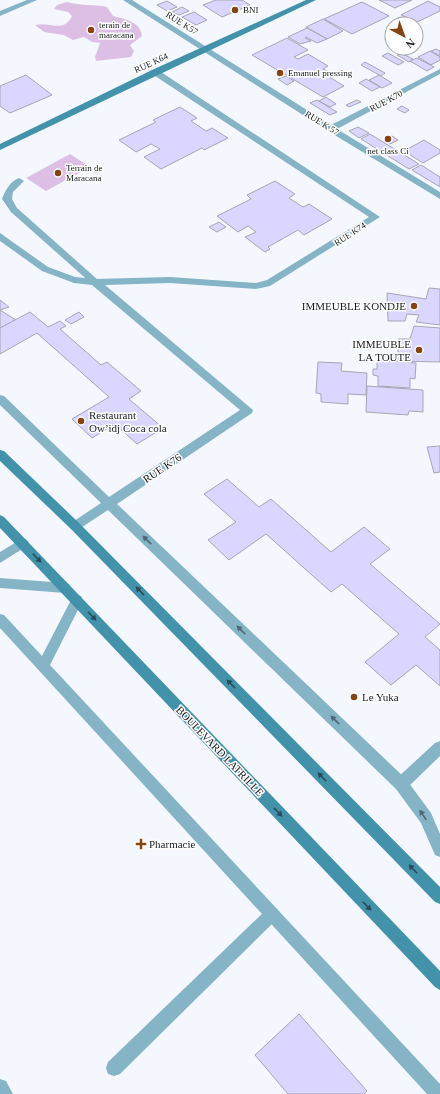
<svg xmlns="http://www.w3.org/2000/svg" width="440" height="1094" font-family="'Times New Roman',serif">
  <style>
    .green { fill: #ddbfe6 }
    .building { fill: #d9d7ff; stroke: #a5a5b4 }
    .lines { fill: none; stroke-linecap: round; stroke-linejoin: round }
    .lane { fill: #84b4c6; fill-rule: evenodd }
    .street { fill: #84b4c6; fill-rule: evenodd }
    .secondary { fill: #4392ac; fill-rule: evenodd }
    .oneway { fill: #4e6874 }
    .oneway2 { fill: #294b59 }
    .poi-dot { fill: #864410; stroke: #fff; stroke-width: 1.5 }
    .labels { text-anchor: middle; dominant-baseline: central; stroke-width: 3; stroke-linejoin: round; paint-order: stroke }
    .far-poi-label { font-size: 9px; fill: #181c21; stroke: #fff; text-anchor: start }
    .far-street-label { font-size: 9px; fill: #181c21; stroke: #fff }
    .poi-label { font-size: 11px; fill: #181c21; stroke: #fff; text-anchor: start }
    .street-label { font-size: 11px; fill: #181c21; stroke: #fff }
  </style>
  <rect width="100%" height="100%" fill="#f4f8fe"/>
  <g class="green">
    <path d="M67 2C80 6 94 4 107 7L113 16C125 19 141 22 142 36L130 45 134 51 131 57 96 61 95 57 100 43 92 42 84 37 73 40 64 35 44 32 35 25C50 21 63 34 72 16L68 12 54 9 57 5Z"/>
    <polygon points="70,154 90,167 46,191 26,178"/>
  </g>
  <g class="building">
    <polygon points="216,0 242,0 250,5 222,17 203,5"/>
    <polygon points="379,0 412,0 395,8"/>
    <polygon points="167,1 177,7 167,11 157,5"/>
    <polygon points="428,1 440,7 440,11 413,24 404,20 408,18 401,15"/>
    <polygon points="362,2 389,16 352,34 324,19"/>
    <polygon points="182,7 189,11 179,15 172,12"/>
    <polygon points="194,12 207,20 196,25 182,17"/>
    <polygon points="323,19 343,31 327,39 306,27"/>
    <polygon points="307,28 327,39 317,43 306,37 305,38 311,41 300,44 288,37"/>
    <polygon points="287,38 308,50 294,57 298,59 308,54 328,66 323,69 331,73 326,75 344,86 323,97 252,55"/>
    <polygon points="436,49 440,51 440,56 431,51"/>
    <polygon points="430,51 440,57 440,60 431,65 418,57"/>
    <polygon points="388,53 404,62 398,65 382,56"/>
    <polygon points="401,53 413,59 409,62 397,55"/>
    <polygon points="417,58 434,67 427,71 410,61"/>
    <polygon points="365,62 385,73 381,76 361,65"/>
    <polygon points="26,75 52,95 10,113 0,106 0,86"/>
    <polygon points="379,75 392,83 382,88 369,80"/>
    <polygon points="286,76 294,81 287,85 278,79"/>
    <polygon points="366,79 380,87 372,91 359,83"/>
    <polygon points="326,97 336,104 330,107 319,101"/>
    <polygon points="317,100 337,112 330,115 310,103"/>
    <polygon points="357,100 361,102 349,107 346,105"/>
    <polygon points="402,106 409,110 405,113 397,109"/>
    <polygon points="180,107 197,118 191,121 206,131 212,128 228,138 204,150 202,148 161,169 144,157 160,149 151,144 136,152 119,140 156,122 153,120"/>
    <polygon points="358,127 369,133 359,138 349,131"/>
    <polygon points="370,134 419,164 409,169 361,139"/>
    <polygon points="392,136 398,140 390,144 384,141"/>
    <polygon points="424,140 440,150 440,153 423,163 404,151"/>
    <polygon points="421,165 440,177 440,187 412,170"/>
    <polygon points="275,181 295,194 289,198 303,207 309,204 332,219 304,235 298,230 268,247 270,249 265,252 245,237 256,232 248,226 238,232 217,216 251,199 247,195"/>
    <polygon points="219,222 226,227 217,232 209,227"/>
    <polygon points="429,288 440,289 440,325 416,322 419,315 407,314 405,321 388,321 387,293 426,299"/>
    <polygon points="0,300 9,307 0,310 16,320 0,328"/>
    <polygon points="30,312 48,327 60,321 66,326 60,329 101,365 107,362 141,391 129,399 163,428 137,444 115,424 92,438 72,419 109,397 37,333 0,354 0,328"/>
    <polygon points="79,312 84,317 71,324 65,320"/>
    <polygon points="414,326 440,328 440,362 398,361 398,339 410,339"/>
    <polygon points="377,360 416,363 415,379 410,378 410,388 378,386 378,376 373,375 373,369 377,369"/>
    <polygon points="318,362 342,363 341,371 367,373 366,395 348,394 348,404 321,402 321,394 316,393"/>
    <polygon points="367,386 423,390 423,412 409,411 408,415 366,412"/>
    <polygon points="440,446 440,472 434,473 427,447"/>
    <polygon points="227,479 259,507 271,499 331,552 364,527 390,549 370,564 440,624 425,637 440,650 440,686 416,665 391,685 365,662 399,634 342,584 331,592 266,534 229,560 208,540 236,522 204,494"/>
    <polygon points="299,1014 367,1091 364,1094 288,1094 255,1055"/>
  </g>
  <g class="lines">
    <g class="lane">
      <path d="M19 178 24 181 13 192 12 199 17 208 98 280 100 282 98 284H92L11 212 2 199C5 191 10 181 19 178Z"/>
      <polygon points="440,741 440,756 406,789 401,790 396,789 394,784 396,779 435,743"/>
      <polygon points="272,907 277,909 279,914 277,919 120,1074 114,1076 108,1074 106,1068 108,1062 267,909"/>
    </g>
    <g class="street">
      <polygon points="27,0 37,0 0,16 0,11"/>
      <polygon points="123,0 132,0 331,125 440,69 440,74 337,129 440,192 440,199 328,131"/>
      <polygon points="152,70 158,70 380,217 270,286 256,289 170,283 105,285 253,410 252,413 117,504 406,779 431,813 440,834 440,857 435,855 421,823 396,789 108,510 79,529 75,531 71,529 69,526 71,523 101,503 0,405 0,395 4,396 109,497 240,410 92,285 74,283 42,271 0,241 0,233 48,267 75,277 95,279 170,277 256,283 267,280 369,217 152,74"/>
      <polygon points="23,538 27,540 29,543 27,546 0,563 0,552"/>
      <polygon points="0,578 65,583 69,584 71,588 69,592 65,593 0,588"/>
      <polygon points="77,595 81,596 83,600 50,665 440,1084 440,1094 427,1094 0,628 0,614 4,615 42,656 73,596"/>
      <polygon points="0,1079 6,1081 13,1094 0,1094"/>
    </g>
    <g class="secondary">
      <polygon points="306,0 316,0 0,150 0,144 152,70"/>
      <polygon points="0,450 4,451 79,523 440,887 440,904 435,902 71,529 0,461"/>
      <polygon points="0,515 4,517 440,971 440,990 435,987 0,528"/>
    </g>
  </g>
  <defs><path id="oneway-solid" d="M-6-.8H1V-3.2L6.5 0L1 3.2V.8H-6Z"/></defs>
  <g class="oneway">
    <use href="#oneway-solid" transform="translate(147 540) rotate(-136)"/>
    <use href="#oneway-solid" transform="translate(241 630) rotate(-136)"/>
    <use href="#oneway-solid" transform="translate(335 720) rotate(-136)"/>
    <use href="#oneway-solid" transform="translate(423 815) rotate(-124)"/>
  </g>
  <g class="oneway2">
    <use href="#oneway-solid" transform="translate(37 558) rotate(47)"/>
    <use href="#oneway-solid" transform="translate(140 591) rotate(-134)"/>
    <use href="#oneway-solid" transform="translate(92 616) rotate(46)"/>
    <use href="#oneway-solid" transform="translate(231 684) rotate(-134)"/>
    <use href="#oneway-solid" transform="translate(322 777) rotate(-134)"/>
    <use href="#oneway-solid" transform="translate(278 812) rotate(46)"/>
    <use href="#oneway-solid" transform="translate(413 869) rotate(-134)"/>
    <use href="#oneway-solid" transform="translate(367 906) rotate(46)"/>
  </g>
  <g class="poi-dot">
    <circle cx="235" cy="10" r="4"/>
    <circle cx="91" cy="30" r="4"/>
    <circle cx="280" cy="73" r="4"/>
    <circle cx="388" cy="139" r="4"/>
    <circle cx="58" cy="173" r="4"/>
    <circle cx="414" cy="306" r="4"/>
    <circle cx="419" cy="350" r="4"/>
    <circle cx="81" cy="421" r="4"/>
    <circle cx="354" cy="697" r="4"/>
    <path d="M139 838h4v4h4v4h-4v4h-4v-4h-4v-4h4z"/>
  </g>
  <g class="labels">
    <g class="far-poi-label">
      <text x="243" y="10">BNI</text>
      <text x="99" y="25">terain de<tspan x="99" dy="10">maracana</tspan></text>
      <text x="288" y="73">Emanuel pressing</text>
      <text x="388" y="151" text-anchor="middle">net class Ci</text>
      <text x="66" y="168">Terrain de<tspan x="66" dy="10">Maracana</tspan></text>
    </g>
    <g class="far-street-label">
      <text transform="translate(182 23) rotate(32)">RUE K57</text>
      <text transform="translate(151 63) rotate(-25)">RUE K64</text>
      <text transform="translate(386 101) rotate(-28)">RUE K70</text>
      <text transform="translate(322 123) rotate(32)">RUE K 57</text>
      <text transform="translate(350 234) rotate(-33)">RUE K74</text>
    </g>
    <g class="poi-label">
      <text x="406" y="306" text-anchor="end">IMMEUBLE KONDJE</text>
      <text x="411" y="344" text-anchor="end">IMMEUBLE<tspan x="411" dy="13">LA TOUTE</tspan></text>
      <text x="89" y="415">Restaurant<tspan x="89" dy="13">Ow’idj Coca cola</tspan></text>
      <text x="362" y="697">Le Yuka</text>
      <text x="149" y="844">Pharmacie</text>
    </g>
    <g class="street-label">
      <text transform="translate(162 468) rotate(-34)">RUE K76</text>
      <text transform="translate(220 751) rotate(46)">BOULEVARD LATRILLE</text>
    </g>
  </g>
  <g transform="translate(404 36) rotate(139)"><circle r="19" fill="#ffffff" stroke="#a3a4a6"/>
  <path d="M0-3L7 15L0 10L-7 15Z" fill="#864410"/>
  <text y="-6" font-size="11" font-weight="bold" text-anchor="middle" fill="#181c21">N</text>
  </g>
</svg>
